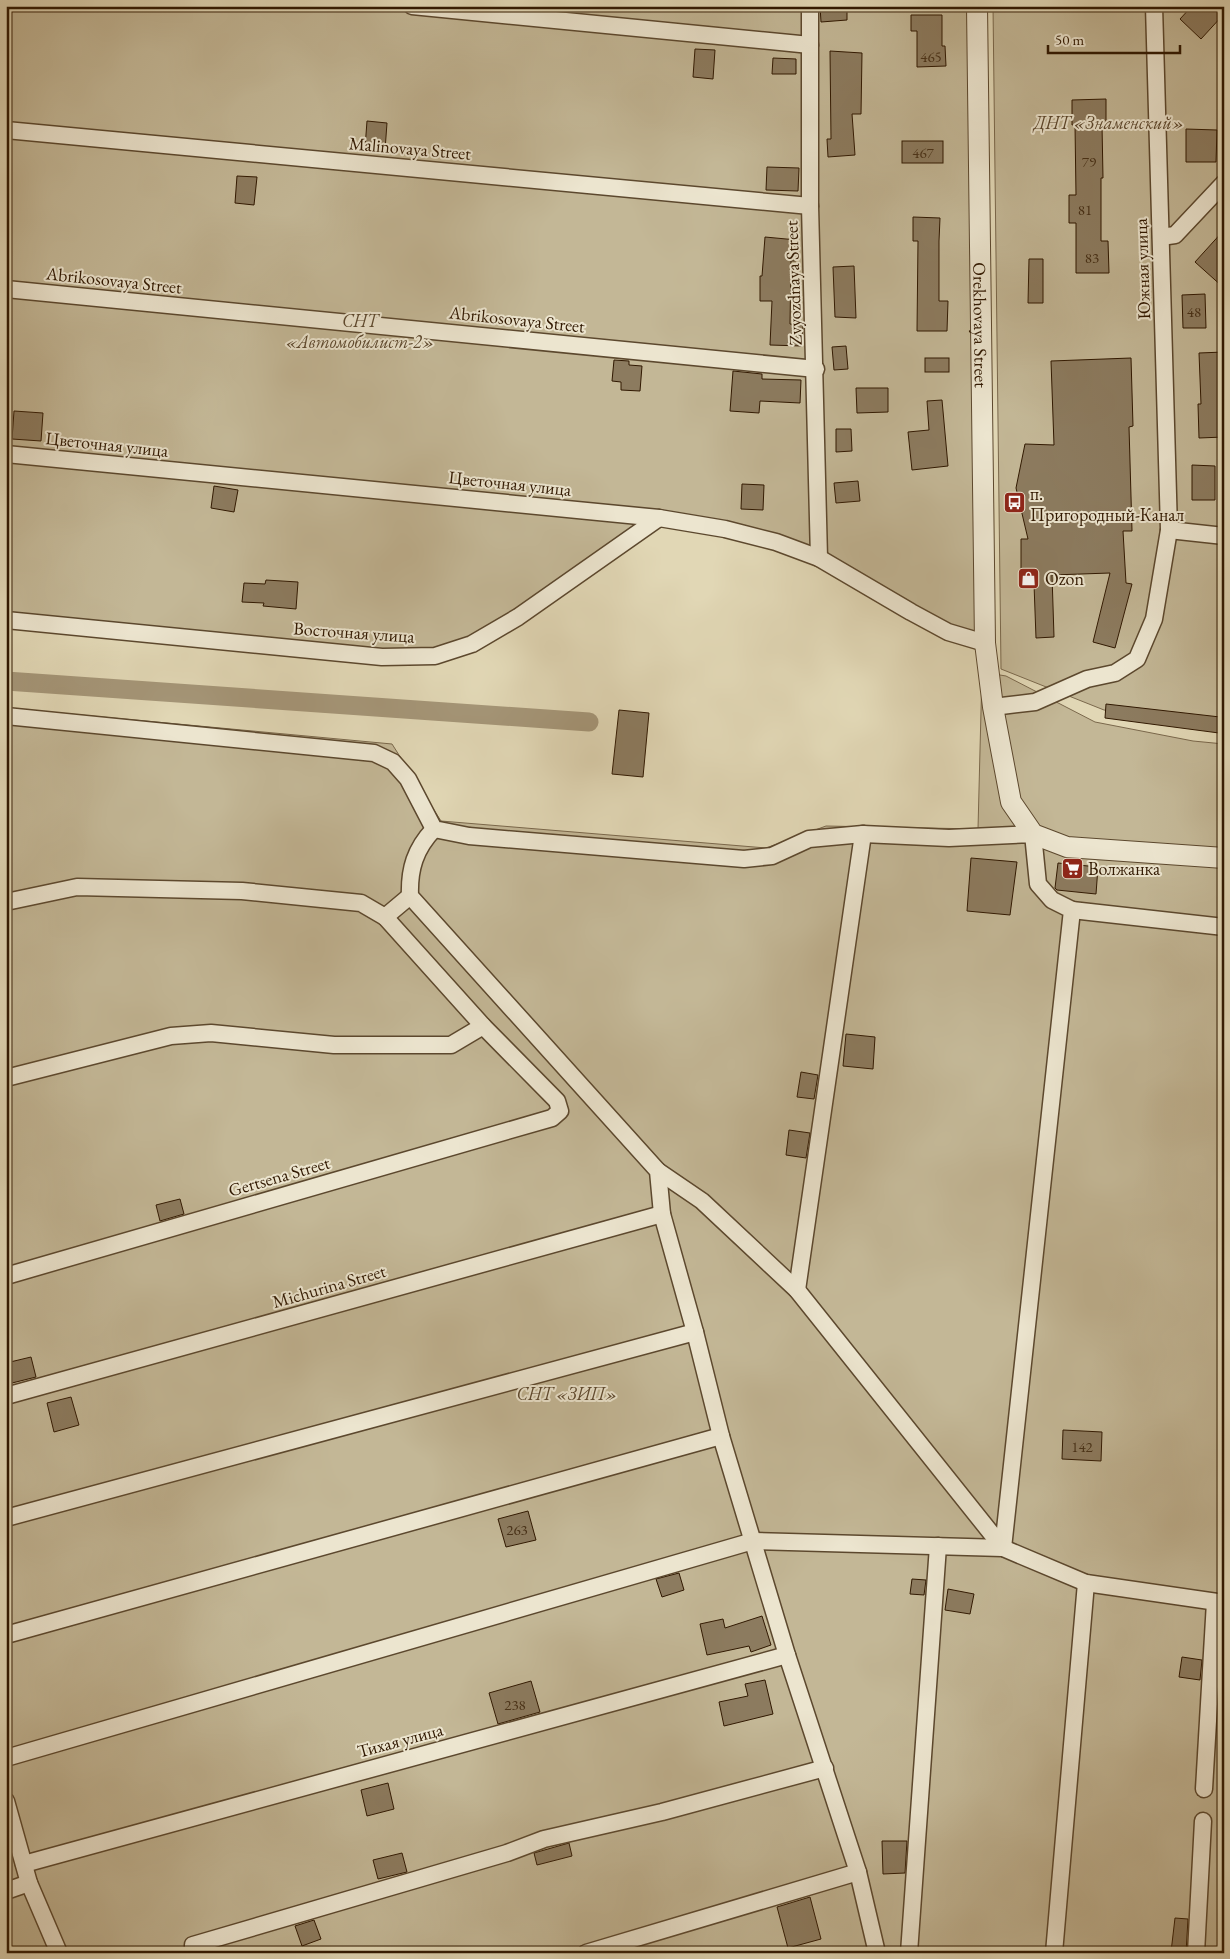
<svg xmlns="http://www.w3.org/2000/svg" width="1230" height="1959" font-family="'EB Garamond',serif">
  <style>
    .green { fill: #c3b796; stroke: #7a684c }
    .lines { fill: none; stroke-linecap: round; stroke-linejoin: round }
    .canal { stroke: #a59678; stroke-width: 19 }
    .building { fill: #8c7b5f; stroke: #301801 }
    .minor-casing { stroke: #5c482e; stroke-width: 19 }
    .tertiary-casing { stroke: #5c482e; stroke-width: 22 }
    .minor { stroke: #ece5cf; stroke-width: 16 }
    .tertiary { stroke: #ece5cf; stroke-width: 20 }
    .labels { text-anchor: middle; dominant-baseline: central; stroke-width: 4; stroke-linejoin: round; paint-order: stroke }
    .number-label { font-size: 15px; fill: #473118 }
    .park-label { font-size: 18px; font-style: italic; fill: #5c482e; stroke: #ece5cf }
    .street-label { font-size: 18px; fill: #301801; stroke: #ece5cf }
    .poi-label { font-size: 18px; fill: #301801; stroke: #ece5cf; text-anchor: start }
  </style>
  <rect width="100%" height="100%" fill="#e1d7b5"/>
  <filter id="stains"><feTurbulence type="fractalNoise" baseFrequency=".004" numOctaves="4"/><feColorMatrix values="0 0 0 0 .2 0 0 0 0 .09 0 0 0 0 .02 0 0 0 .5 -.17"/></filter>
  <radialGradient id="worn" r=".72"><stop offset=".6" stop-color="#630" stop-opacity="0"/><stop offset="1" stop-color="#630" stop-opacity=".3"/></radialGradient>
  <g class="green">
    <polygon points="6,6 977,6 985,643 819,558 659,518 518,617 435,656 6,620"/>
    <polygon points="993,6 1224,6 1224,726 1104,710 1001,669"/>
    <polygon points="982,672 1006,676 1095,722 1193,741 1224,744 1224,1953 6,1953 6,708 392,744 441,821 766,848 826,826 978,829"/>
  </g>
  <g class="lines">
    <polyline class="canal" points="6,681 589,722"/>
  </g>
  <g class="building">
    <polygon points="820,6 847,6 847,20 821,22"/>
    <polygon points="1192,6 1214,6 1223,15 1201,39 1180,19"/>
    <polygon points="911,15 942,15 942,46 945,46 946,66 917,67 917,31 911,31"/>
    <polygon points="695,49 715,50 713,79 693,77"/>
    <polygon points="830,51 862,53 861,114 852,114 855,155 828,157 827,139 831,139"/>
    <polygon points="773,58 796,59 796,74 772,74"/>
    <polygon points="1106,99 1106,125 1102,125 1103,178 1101,178 1101,241 1108,241 1109,273 1076,273 1076,223 1069,223 1069,195 1076,195 1075,125 1072,125 1072,100"/>
    <polygon points="367,121 387,123 385,150 365,148"/>
    <polygon points="1186,129 1217,130 1216,162 1186,162"/>
    <rect x="902" y="141" width="41" height="22"/>
    <polygon points="767,167 799,168 798,191 766,190"/>
    <polygon points="237,176 257,177 254,205 235,203"/>
    <polygon points="913,217 940,218 939,241 939,301 948,301 947,331 917,331 918,241 913,241"/>
    <polygon points="1224,230 1224,288 1195,262"/>
    <polygon points="765,237 797,240 796,261 791,261 790,324 803,325 802,346 770,345 772,301 760,301 760,276 762,276"/>
    <polygon points="1029,259 1043,259 1043,303 1028,303"/>
    <polygon points="854,266 856,318 835,317 833,267"/>
    <polygon points="1205,294 1206,328 1183,328 1182,295"/>
    <polygon points="846,346 848,369 834,370 832,347"/>
    <polygon points="1224,352 1224,437 1199,438 1198,404 1201,404 1199,353"/>
    <rect x="925" y="358" width="24" height="14"/>
    <polygon points="1131,358 1133,426 1129,427 1132,531 1123,531 1126,583 1132,584 1115,648 1093,642 1110,573 1052,575 1054,637 1036,638 1034,584 1021,584 1021,539 1028,539 1016,488 1025,444 1054,445 1051,361"/>
    <polygon points="614,360 629,361 629,365 642,366 640,391 621,390 621,382 612,381"/>
    <polygon points="733,371 762,374 762,379 801,380 800,403 760,401 759,413 730,411"/>
    <polygon points="856,388 888,388 888,412 857,413"/>
    <polygon points="942,400 948,466 912,470 908,432 929,430 927,401"/>
    <polygon points="14,411 43,413 41,441 12,439"/>
    <polygon points="836,429 851,429 852,451 836,452"/>
    <polygon points="1192,465 1215,466 1215,500 1192,500"/>
    <polygon points="858,481 860,501 836,503 834,483"/>
    <polygon points="742,484 764,485 763,510 741,509"/>
    <polygon points="214,486 238,490 234,512 211,508"/>
    <polygon points="266,580 298,582 296,609 263,606 264,603 242,602 244,583 265,584"/>
    <polygon points="1106,704 1220,717 1219,733 1105,718"/>
    <polygon points="619,710 649,713 643,777 612,774"/>
    <polygon points="971,858 1017,862 1010,915 967,911"/>
    <polygon points="1058,863 1098,867 1096,894 1057,890 1055,888"/>
    <polygon points="846,1034 875,1037 873,1069 843,1066"/>
    <polygon points="801,1072 818,1075 814,1099 797,1097"/>
    <polygon points="789,1130 810,1133 806,1158 786,1155"/>
    <polygon points="180,1199 184,1214 160,1221 156,1205"/>
    <polygon points="31,1357 36,1377 8,1384 6,1363"/>
    <polygon points="71,1397 79,1425 54,1432 47,1403"/>
    <polygon points="1063,1430 1102,1432 1101,1461 1062,1459"/>
    <polygon points="528,1511 536,1540 506,1547 498,1519"/>
    <polygon points="679,1573 684,1590 662,1597 656,1579"/>
    <polygon points="912,1579 926,1580 924,1595 910,1594"/>
    <polygon points="948,1589 974,1594 970,1614 945,1610"/>
    <polygon points="762,1616 771,1645 751,1652 749,1646 707,1655 700,1624 723,1619 725,1628"/>
    <polygon points="1182,1657 1202,1660 1200,1680 1179,1677"/>
    <polygon points="765,1680 773,1714 724,1726 719,1702 748,1696 745,1684"/>
    <polygon points="531,1681 540,1712 498,1724 489,1693"/>
    <polygon points="388,1783 394,1809 367,1816 361,1790"/>
    <polygon points="882,1841 907,1841 905,1873 883,1874"/>
    <polygon points="569,1843 572,1856 537,1865 534,1853"/>
    <polygon points="402,1853 407,1872 378,1879 373,1860"/>
    <polygon points="810,1897 821,1939 788,1948 777,1907"/>
    <polygon points="1175,1918 1188,1919 1186,1953 1171,1952"/>
    <polygon points="314,1920 321,1939 302,1946 295,1926"/>
  </g>
  <g class="lines">
    <defs>
      <g id="minor">
        <polyline points="412,6 810,45"/>
        <polyline points="810,6 810,206 819,558"/>
        <polyline points="6,130 810,206"/>
        <polyline points="1161,237 1175,235 1224,183"/>
        <polyline points="6,289 816,369"/>
        <polyline points="6,454 659,518 725,529 776,542 819,558 911,612 948,632 985,643"/>
        <polyline points="1169,530 1224,536"/>
        <polyline points="6,620 382,657 435,656 472,644 518,617 659,518"/>
        <polyline points="993,707 1035,702 1087,679 1115,673 1137,659 1154,619 1169,530 1154,6"/>
        <polyline points="6,716 374,753 393,762 408,779 434,829 469,836 744,859 772,856 809,839 863,834 949,838 1033,834 1038,884 1052,900 1072,910 1003,1548"/>
        <path d="M434 829C415 849 409 869 410 896L658 1171 662 1214 695 1332 721 1436 787 1655 858 1872 877 1953"/>
        <polyline points="6,902 77,887 242,891 361,903 385,917 410,896"/>
        <polyline points="1072,910 1224,927"/>
        <polyline points="6,1078 171,1036 211,1033 334,1045 451,1045 483,1026"/>
        <polyline points="658,1171 702,1201 797,1290 1003,1548"/>
        <polyline points="6,1276 552,1118 560,1111 557,1101 483,1026 385,917"/>
        <polyline points="797,1290 863,834"/>
        <polyline points="6,1396 662,1214"/>
        <polyline points="6,1518 695,1332"/>
        <polyline points="6,1635 721,1436"/>
        <polyline points="6,1758 753,1541 1003,1548 1086,1583 1224,1603"/>
        <polyline points="1204,1789 1215,1602"/>
        <polyline points="6,1801 29,1883 59,1953"/>
        <polyline points="24,1864 787,1655"/>
        <polyline points="6,1891 29,1883"/>
        <polyline points="193,1953 193,1945 507,1853 544,1839 662,1812 825,1768"/>
        <polyline points="586,1953 858,1872"/>
        <polyline points="909,1953 938,1546"/>
        <polyline points="1054,1953 1086,1583"/>
        <polyline points="1196,1953 1203,1821"/>
      </g>
      <g id="tertiary">
        <path id="s1" d="M977 6 985 643 993 707 1011 802 1033 834 1067 847 1224 858"/>
      </g>
    </defs>
    <use href="#minor" class="minor-casing"/>
    <use href="#tertiary" class="tertiary-casing"/>
    <use href="#minor" class="minor"/>
    <use href="#tertiary" class="tertiary"/>
  </g>
  <defs>
    <symbol id="bus-square" viewBox="-11 -11 22 22"><rect x="-9" y="-9" width="18" height="18" rx="4" fill="#8f2418" stroke="#ece5cf"/><path d="M-5-6H5V4H4V6H2V4H-2V6H-4V4H-5ZM-3.5-4V0h7V-4ZM-3.5 1.2v1.5H-2V1.2ZM2 1.2v1.5H3.5V1.2Z" fill="#fff"/></symbol>
    <symbol id="shop-square" viewBox="-11 -11 22 22"><rect x="-9" y="-9" width="18" height="18" rx="4" fill="#8f2418" stroke="#ece5cf"/><path d="M-5-2.5h2.3a2.7 3.5 0 0 1 5.4 0H5L5.5 6h-11ZM-1.5-2.5h3a1.5 2.3 0 0 0-3 0Z" fill="#fff"/></symbol>
    <symbol id="supermarket-square" viewBox="-11 -11 22 22"><rect x="-9" y="-9" width="18" height="18" rx="4" fill="#8f2418" stroke="#ece5cf"/><path d="M-6-5.5h2.5l.6 2H6L4.5 2H-2.5L-4.4-4H-6ZM-1.5 3.2a1.3 1.3 0 1 0 .1 0ZM3 3.2a1.3 1.3 0 1 0 .1 0Z" fill="#fff"/></symbol>
  </defs>
  <g fill-rule="evenodd">
    <use href="#bus-square" x="1002" y="490" width="25" height="25"/>
    <use href="#shop-square" x="1016" y="566" width="25" height="25"/>
    <use href="#supermarket-square" x="1060" y="856" width="25" height="25"/>
  </g>
  <g class="labels">
    <g class="number-label">
      <text x="931" y="56">465</text>
      <text x="923" y="152">467</text>
      <text x="1089" y="161">79</text>
      <text x="1085" y="209">81</text>
      <text x="1092" y="257">83</text>
      <text x="1194" y="311">48</text>
      <text x="1082" y="1446">142</text>
      <text x="517" y="1529">263</text>
      <text x="515" y="1704">238</text>
    </g>
    <g class="park-label">
      <text x="1109" y="122">ДНТ «Знаменский»</text>
      <text x="360" y="320">СНТ<tspan x="360" dy="21">«Автомобилист-2»</tspan></text>
      <text x="567" y="1393">СНТ «ЗИП»</text>
    </g>
    <g class="street-label">
      <text transform="translate(410 148) rotate(5)">Malinovaya Street</text>
      <text transform="translate(1142 269) rotate(-92)">Южная улица</text>
      <text transform="translate(114 280) rotate(6)">Abrikosovaya Street</text>
      <text transform="translate(793 283) rotate(-92)">Zvyozdnaya Street</text>
      <text transform="translate(517 319) rotate(6)">Abrikosovaya Street</text>
      <text stroke="none"><textPath href="#s1" startOffset="319">Orekhovaya Street</textPath></text>
      <text transform="translate(107 444) rotate(6)">Цветочная улица</text>
      <text transform="translate(510 483) rotate(6)">Цветочная улица</text>
      <text transform="translate(354 632) rotate(4)">Восточная улица</text>
      <text transform="translate(279 1176) rotate(-16)">Gertsena Street</text>
      <text transform="translate(329 1286) rotate(-16)">Michurina Street</text>
      <text transform="translate(400 1740) rotate(-15)">Тихая улица</text>
    </g>
    <g class="poi-label">
      <text x="1030" y="493">п.<tspan x="1030" dy="21">Пригородный-Канал</tspan></text>
      <text x="1045" y="578">Ozon</text>
      <text x="1088" y="868">Волжанка</text>
    </g>
  </g>
  <rect width="1230" height="1959" fill="none" stroke="#e1d7b5" stroke-width="25"/>
  <rect x="8" y="8" width="1215" height="1944" fill="none" stroke="#301801" stroke-width="2.5"/>
  <rect x="12" y="12" width="1205" height="1934" fill="none" stroke="#301801"/>
  <path d="M1048 45v8h132v-8" fill="none" stroke="#301801" stroke-width="2.5"/>
  <text x="1055" y="45" font-size="15" fill="#301801" stroke="#ece5cf" stroke-width="4" paint-order="stroke">50 m</text>
  <rect width="100%" height="100%" filter="url(#stains)"/>
  <rect width="100%" height="100%" fill="url(#worn)"/>
</svg>
